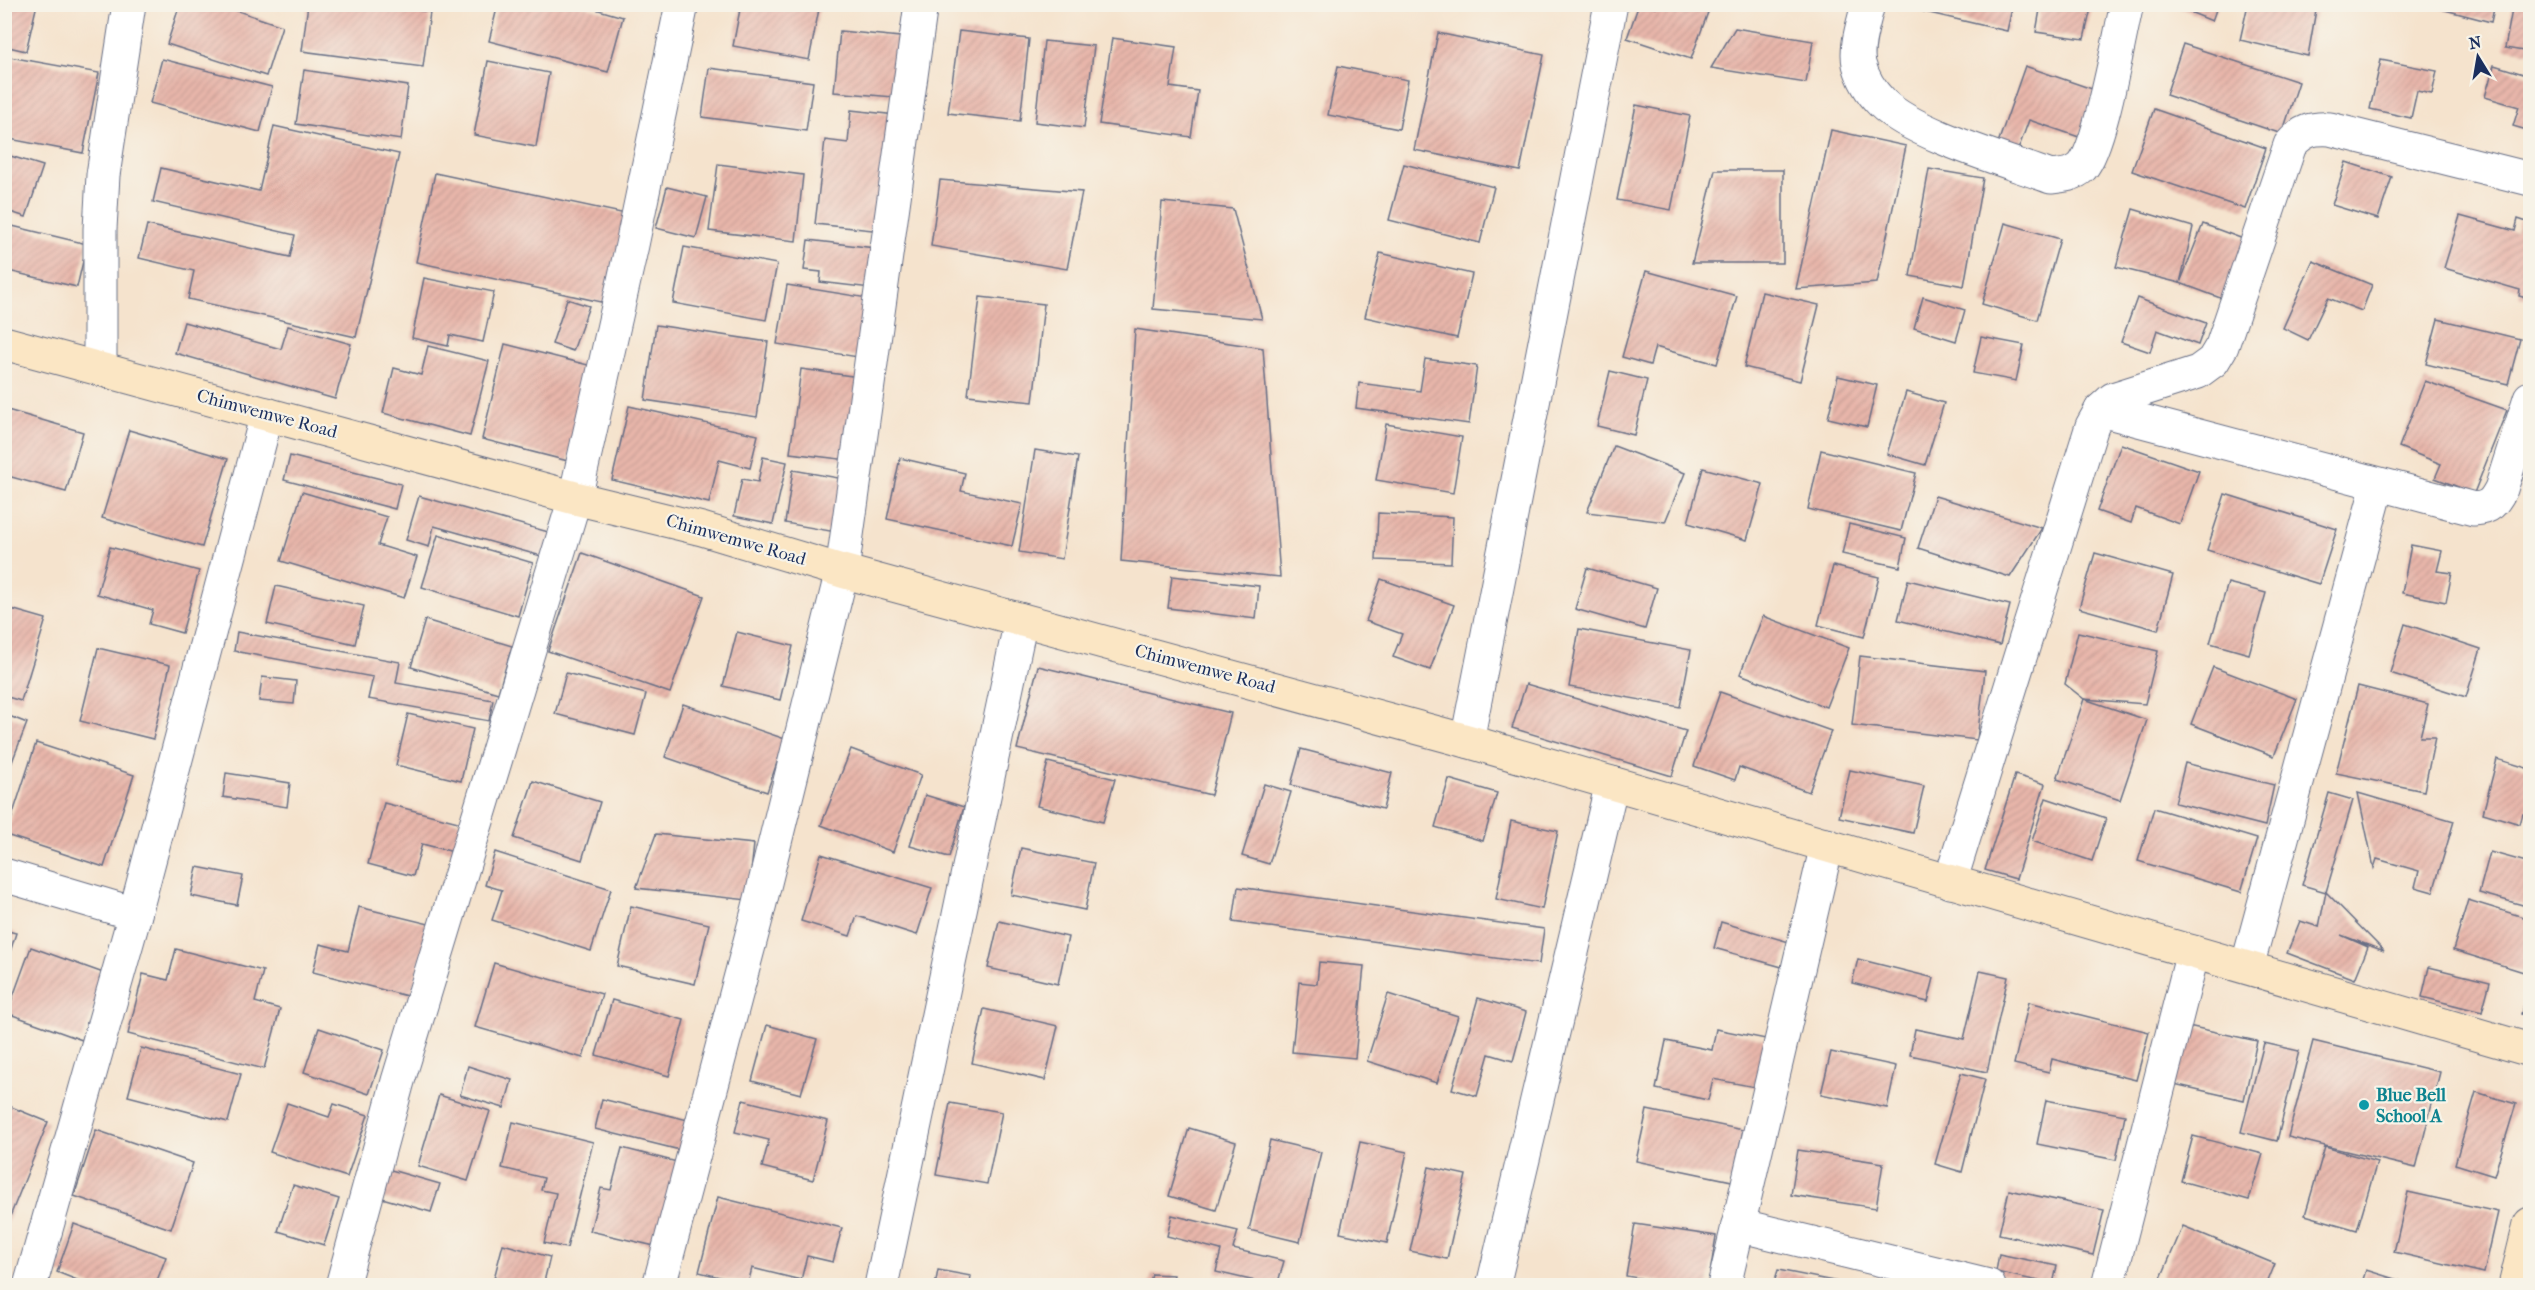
<svg xmlns="http://www.w3.org/2000/svg" width="2535" height="1290" font-family="'IM FELL French Canon',serif">
  <style>
    .building { fill: url(#building-hatch) }
    .lines { fill: none; stroke-linecap: round; stroke-linejoin: round }
    .minor-casing { stroke: #676e85; stroke-width: 35 }
    .secondary-casing { stroke: #676e85; stroke-width: 35 }
    .minor { stroke: #fff; stroke-width: 33 }
    .secondary { stroke: #fbe6c4; stroke-width: 33 }
    .culture-dot { fill: #0f9aa8; stroke: #f7f3e8; stroke-width: 2 }
    .labels { text-anchor: middle; dominant-baseline: central; stroke-width: 4.5; stroke-linejoin: round; paint-order: stroke }
    .street-label { font-size: 18px; fill: #1b2f5e; stroke: #f7f3e8 }
    .culture-label { font-size: 18px; font-weight: bold; fill: #0d838f; stroke: #f7f3e8; text-anchor: start }
  </style>
  <defs>
    <pattern id="building-hatch" width="6" height="6" patternUnits="userSpaceOnUse" patternTransform="scale(1.5)"><rect width="6" height="6" fill="#e8b6aa"/><path d="M-1 1l2-2M0 6l6-6M5 7l2-2" fill="none" stroke="#c69d95"/></pattern>
  </defs>
  <rect width="100%" height="100%" fill="#f7f3e8"/>
  <filter id="ink" filterUnits="userSpaceOnUse"><feTurbulence type="fractalNoise" baseFrequency=".0167" numOctaves="2"/><feDisplacementMap in="SourceGraphic" scale="12" xChannelSelector="R" yChannelSelector="G"/><feConvolveMatrix kernelMatrix="1 2 1 2 8 2 1 2 1" color-interpolation-filters="sRGB"/></filter>
  <filter id="wash" filterUnits="userSpaceOnUse"><feTurbulence type="fractalNoise" baseFrequency=".008" numOctaves="4" result="noise"/><feDisplacementMap in="SourceGraphic" scale="24" xChannelSelector="R" yChannelSelector="G"/><feGaussianBlur stdDeviation="1.35" result="paint"/><feColorMatrix in="noise" values="0 0 0 0 0 0 0 0 0 0 0 0 0 0 0 0 0 1.4 0 .05"/><feComposite in="paint" operator="in"/></filter>
  <g filter="url(#wash)">
    <rect width="100%" height="100%" fill="#f5e3cd"/>
    <g id="blocks">
      <g class="building">
        <polygon points="4,4 37,4 26,51 4,46"/>
        <polygon points="180,4 217,4 282,26 266,76 167,44"/>
        <polygon points="308,4 372,4 430,12 423,67 302,51"/>
        <polygon points="498,4 578,4 623,17 608,72 489,41"/>
        <polygon points="741,4 820,4 809,60 733,46"/>
        <polygon points="872,4 913,4 911,12"/>
        <polygon points="1639,4 1656,8 1657,4 1711,4 1691,59 1627,38"/>
        <polygon points="1913,4 2013,4 2007,31 1912,9"/>
        <polygon points="2041,4 2092,4 2084,39 2036,32"/>
        <polygon points="2170,4 2218,4 2212,21"/>
        <polygon points="2248,4 2317,4 2308,56 2240,40"/>
        <polygon points="2422,4 2495,4 2491,22"/>
        <polygon points="2513,4 2530,4 2530,52 2505,48"/>
        <polygon points="1735,28 1813,41 1806,83 1711,68"/>
        <polygon points="840,31 900,37 894,97 834,92"/>
        <polygon points="959,31 1029,39 1020,121 948,113"/>
        <polygon points="1438,33 1544,55 1520,171 1414,150"/>
        <polygon points="1112,38 1176,47 1170,87 1198,91 1191,137 1099,124"/>
        <polygon points="1044,41 1094,46 1084,128 1035,122"/>
        <polygon points="2183,44 2299,82 2282,134 2166,95"/>
        <polygon points="4,56 99,73 83,153 4,138"/>
        <polygon points="162,59 272,87 260,132 150,103"/>
        <polygon points="2381,60 2437,71 2432,94 2417,91 2411,118 2370,109"/>
        <polygon points="488,61 549,73 536,147 474,135"/>
        <polygon points="2494,65 2530,76 2530,131 2513,126 2519,107 2485,97"/>
        <polygon points="1338,66 1408,80 1399,129 1328,115"/>
        <polygon points="2025,66 2095,90 2079,137 2029,120 2018,150 1998,143"/>
        <polygon points="709,68 813,82 806,131 702,117"/>
        <polygon points="304,70 408,86 401,140 296,124"/>
        <polygon points="1636,105 1690,116 1671,210 1617,200"/>
        <polygon points="2154,109 2266,148 2245,209 2132,171"/>
        <polygon points="851,110 896,115 882,231 815,224 825,140 848,143"/>
        <polygon points="274,126 399,154 356,337 188,299 194,271 139,258 147,225 290,257 295,235 153,202 161,168 259,191"/>
        <polygon points="1831,130 1906,146 1877,283 1796,289"/>
        <polygon points="4,154 43,166 26,217 4,210"/>
        <polygon points="2346,162 2392,177 2378,219 2332,205"/>
        <polygon points="718,164 803,175 796,241 709,231"/>
        <polygon points="1404,164 1494,187 1480,243 1389,220"/>
        <polygon points="1929,169 1983,178 1964,286 1910,276"/>
        <polygon points="1715,170 1783,170 1783,263 1692,263"/>
        <polygon points="435,173 626,214 606,303 416,262"/>
        <polygon points="940,180 1082,192 1067,269 931,246"/>
        <polygon points="667,187 707,197 696,238 656,228"/>
        <polygon points="1162,202 1233,209 1262,319 1153,309"/>
        <polygon points="2133,209 2193,227 2180,283 2116,267"/>
        <polygon points="2460,216 2515,231 2518,219 2530,223 2530,299 2519,296 2520,290 2444,268"/>
        <polygon points="2005,223 2060,239 2037,320 1982,304"/>
        <polygon points="4,224 87,244 77,287 4,270"/>
        <polygon points="2203,224 2246,240 2223,299 2180,283"/>
        <polygon points="808,240 875,248 871,288 820,282 821,272 804,270"/>
        <polygon points="684,247 777,264 766,320 673,303"/>
        <polygon points="1380,253 1472,274 1457,338 1365,317"/>
        <polygon points="2313,261 2372,285 2362,311 2328,298 2308,340 2283,328"/>
        <polygon points="1646,271 1737,296 1717,364 1655,347 1650,365 1622,357"/>
        <polygon points="424,278 494,292 483,342 450,335 448,346 412,338"/>
        <polygon points="787,285 874,299 864,358 777,344"/>
        <polygon points="1762,292 1819,305 1800,381 1744,367"/>
        <polygon points="980,297 1044,304 1033,402 968,395"/>
        <polygon points="1923,297 1965,310 1956,341 1914,328"/>
        <polygon points="2137,298 2206,323 2198,345 2157,330 2150,352 2121,342"/>
        <polygon points="567,299 589,306 573,351 552,344"/>
        <polygon points="2438,319 2520,339 2508,384 2426,364"/>
        <polygon points="184,322 281,349 288,326 351,344 335,399 175,353"/>
        <polygon points="656,325 768,342 757,417 645,400"/>
        <polygon points="1135,329 1263,348 1280,577 1121,561"/>
        <polygon points="1981,337 2024,345 2016,381 1973,373"/>
        <polygon points="505,344 592,366 568,461 482,439"/>
        <polygon points="428,346 489,361 470,436 383,413 394,368 421,375"/>
        <polygon points="1425,359 1477,366 1469,424 1356,408 1359,383 1420,391"/>
        <polygon points="801,369 859,377 848,460 790,453"/>
        <polygon points="1610,371 1647,380 1634,435 1597,426"/>
        <polygon points="1838,376 1877,385 1867,427 1828,418"/>
        <polygon points="2425,381 2507,410 2474,493 2435,478 2441,464 2399,447"/>
        <polygon points="1906,392 1944,403 1925,465 1887,454"/>
        <polygon points="629,406 758,435 750,468 719,460 709,503 612,480"/>
        <polygon points="4,409 83,432 66,492 4,475"/>
        <polygon points="1386,424 1462,437 1453,493 1376,480"/>
        <polygon points="129,430 228,459 202,547 102,518"/>
        <polygon points="2121,444 2199,471 2180,524 2136,508 2131,523 2097,511"/>
        <polygon points="1614,446 1685,473 1665,522 1587,512"/>
        <polygon points="1035,450 1078,457 1062,559 1019,552"/>
        <polygon points="1821,450 1916,473 1901,531 1808,509"/>
        <polygon points="290,456 401,484 395,509 284,480"/>
        <polygon points="763,457 787,462 773,524 734,516 742,479 758,482"/>
        <polygon points="900,458 965,473 961,491 1022,504 1012,546 887,519"/>
        <polygon points="1703,468 1763,484 1747,540 1688,523"/>
        <polygon points="793,470 850,480 841,533 785,523"/>
        <polygon points="302,492 387,517 378,545 417,557 404,598 281,561"/>
        <polygon points="2225,494 2337,529 2319,584 2207,550"/>
        <polygon points="419,496 552,533 545,557 434,526 429,547 406,540"/>
        <polygon points="1935,496 2042,528 2010,577 1918,548"/>
        <polygon points="1378,513 1453,517 1451,563 1376,560"/>
        <polygon points="1849,524 1906,538 1900,567 1842,554"/>
        <polygon points="438,535 533,563 518,616 422,587"/>
        <polygon points="2411,545 2442,551 2437,571 2452,573 2446,602 2402,593"/>
        <polygon points="110,547 199,571 182,633 149,624 153,610 97,594"/>
        <polygon points="582,553 704,596 670,693 548,651"/>
        <polygon points="2095,553 2173,575 2158,630 2079,608"/>
        <polygon points="1833,566 1879,577 1864,637 1818,625"/>
        <polygon points="1587,568 1657,588 1645,629 1575,609"/>
        <polygon points="1172,576 1259,586 1256,619 1168,608"/>
        <polygon points="1381,579 1454,605 1430,670 1393,657 1402,634 1366,621"/>
        <polygon points="1908,580 2010,605 2000,645 1898,620"/>
        <polygon points="2228,583 2266,593 2249,654 2210,643"/>
        <polygon points="276,586 364,606 355,644 267,624"/>
        <polygon points="4,607 46,619 21,701 4,696"/>
        <polygon points="1763,616 1849,648 1826,707 1740,674"/>
        <polygon points="425,620 512,646 498,693 411,667"/>
        <polygon points="2405,624 2481,649 2466,697 2390,673"/>
        <polygon points="1579,629 1691,650 1680,707 1569,687"/>
        <polygon points="237,632 400,662 396,683 493,700 489,721 368,699 373,677 234,651"/>
        <polygon points="737,632 793,646 780,700 723,686"/>
        <polygon points="2078,632 2158,651 2145,704 2084,699 2065,684"/>
        <polygon points="98,648 170,665 153,739 80,721"/>
        <polygon points="1860,656 1985,671 1977,740 1852,725"/>
        <polygon points="1038,666 1231,713 1211,795 1017,749"/>
        <polygon points="2213,667 2297,699 2274,756 2191,724"/>
        <polygon points="566,673 646,694 635,735 555,714"/>
        <polygon points="262,677 296,681 294,704 259,701"/>
        <polygon points="1526,684 1686,731 1672,776 1512,728"/>
        <polygon points="2358,686 2428,704 2420,737 2435,737 2424,791 2336,773"/>
        <polygon points="1720,692 1831,731 1809,792 1739,767 1735,780 1694,766"/>
        <polygon points="2084,699 2147,720 2120,800 2057,779"/>
        <polygon points="683,704 785,739 767,792 665,757"/>
        <polygon points="4,714 27,723 5,780 4,780"/>
        <polygon points="408,714 473,729 461,781 396,765"/>
        <polygon points="36,743 134,775 104,867 6,835"/>
        <polygon points="851,749 921,775 893,852 821,825"/>
        <polygon points="1301,749 1392,773 1383,809 1291,785"/>
        <polygon points="2497,759 2530,769 2530,816 2523,814 2520,824 2483,813"/>
        <polygon points="1048,762 1115,779 1103,822 1037,806"/>
        <polygon points="2185,763 2274,785 2265,826 2175,803"/>
        <polygon points="1850,770 1924,786 1913,833 1839,817"/>
        <polygon points="226,773 290,783 287,807 223,797"/>
        <polygon points="2015,775 2045,784 2016,879 1985,870"/>
        <polygon points="1449,779 1497,793 1483,841 1435,827"/>
        <polygon points="533,781 600,802 582,860 514,838"/>
        <polygon points="1264,784 1291,792 1269,864 1242,856"/>
        <polygon points="2329,793 2353,800 2326,892 2384,951 2341,935 2368,947 2355,979 2287,953 2300,921 2319,927 2326,892 2302,885"/>
        <polygon points="2358,793 2454,821 2433,892 2415,887 2419,871 2377,859 2374,868"/>
        <polygon points="925,795 964,807 949,857 910,846"/>
        <polygon points="2046,798 2106,818 2092,861 2032,841"/>
        <polygon points="384,803 462,823 454,852 422,844 413,876 368,864"/>
        <polygon points="2154,808 2257,839 2241,892 2138,861"/>
        <polygon points="1511,821 1558,831 1542,909 1496,899"/>
        <polygon points="656,834 754,844 748,900 636,888"/>
        <polygon points="1021,848 1094,863 1085,910 1011,895"/>
        <polygon points="495,852 611,889 591,951 492,920 502,890 485,885"/>
        <polygon points="2490,852 2530,863 2530,907 2479,893"/>
        <polygon points="821,854 932,888 917,935 857,916 850,936 801,921"/>
        <polygon points="197,867 243,876 237,905 191,896"/>
        <polygon points="1238,887 1544,929 1539,964 1233,922"/>
        <polygon points="2468,900 2530,919 2530,974 2453,950"/>
        <polygon points="631,906 709,924 695,984 617,966"/>
        <polygon points="359,907 429,924 411,997 313,972 320,944 348,951"/>
        <polygon points="999,921 1068,937 1058,984 988,968"/>
        <polygon points="1721,922 1789,942 1782,967 1714,948"/>
        <polygon points="4,930 16,933 5,968 4,968"/>
        <polygon points="31,947 106,974 82,1040 7,1013"/>
        <polygon points="176,949 263,971 255,1002 280,1009 264,1069 128,1034 143,974 168,980"/>
        <polygon points="1858,959 1934,978 1928,1002 1852,983"/>
        <polygon points="1319,962 1364,966 1355,1058 1292,1052 1299,982 1317,984"/>
        <polygon points="494,963 602,994 583,1058 475,1027"/>
        <polygon points="2429,967 2490,982 2482,1012 2422,997"/>
        <polygon points="1980,971 2008,977 1987,1072 1910,1055 1915,1029 1964,1039"/>
        <polygon points="2530,984 2530,1017 2521,1014"/>
        <polygon points="1388,994 1458,1016 1437,1083 1367,1061"/>
        <polygon points="1478,998 1526,1012 1513,1061 1489,1054 1477,1096 1452,1089"/>
        <polygon points="612,1000 684,1020 669,1076 596,1055"/>
        <polygon points="2029,1002 2149,1032 2136,1080 2052,1059 2049,1072 2014,1064"/>
        <polygon points="984,1009 1058,1026 1045,1080 972,1063"/>
        <polygon points="2179,1024 2257,1041 2244,1100 2165,1082"/>
        <polygon points="767,1025 817,1039 801,1094 752,1081"/>
        <polygon points="319,1028 384,1050 369,1094 304,1072"/>
        <polygon points="1716,1029 1771,1040 1760,1088 1713,1079 1708,1100 1656,1089 1666,1041 1712,1050"/>
        <polygon points="2313,1041 2440,1072 2416,1168 2288,1137"/>
        <polygon points="2264,1043 2299,1051 2277,1141 2241,1132"/>
        <polygon points="141,1048 241,1074 228,1122 128,1096"/>
        <polygon points="1831,1052 1896,1066 1887,1108 1821,1094"/>
        <polygon points="468,1066 512,1080 504,1108 460,1095"/>
        <polygon points="1961,1073 1985,1079 1962,1172 1935,1164"/>
        <polygon points="2476,1092 2516,1104 2494,1176 2455,1164"/>
        <polygon points="439,1095 490,1111 468,1181 418,1166"/>
        <polygon points="602,1099 688,1120 680,1150 595,1129"/>
        <polygon points="743,1100 828,1121 813,1180 762,1167 769,1140 735,1132"/>
        <polygon points="2046,1100 2125,1115 2116,1160 2037,1144"/>
        <polygon points="287,1103 329,1117 334,1104 368,1115 347,1177 270,1152"/>
        <polygon points="950,1103 1002,1112 987,1184 936,1175"/>
        <polygon points="4,1104 48,1122 5,1229 4,1229"/>
        <polygon points="1647,1110 1743,1130 1732,1181 1636,1161"/>
        <polygon points="513,1122 593,1142 567,1248 544,1243 556,1193 541,1190 544,1178 502,1168"/>
        <polygon points="1189,1128 1236,1142 1216,1210 1169,1196"/>
        <polygon points="96,1130 193,1163 171,1229 74,1196"/>
        <polygon points="2193,1136 2263,1154 2249,1200 2181,1181"/>
        <polygon points="1270,1140 1321,1152 1300,1242 1249,1230"/>
        <polygon points="1360,1142 1407,1152 1387,1243 1340,1233"/>
        <polygon points="2325,1147 2377,1162 2357,1230 2305,1215"/>
        <polygon points="622,1148 681,1163 659,1247 590,1231 601,1188 611,1190"/>
        <polygon points="1798,1150 1883,1163 1876,1208 1791,1195"/>
        <polygon points="1429,1167 1466,1175 1447,1259 1410,1251"/>
        <polygon points="391,1170 440,1184 431,1212 382,1198"/>
        <polygon points="293,1185 339,1199 324,1245 278,1231"/>
        <polygon points="2009,1190 2104,1210 2093,1255 1999,1234"/>
        <polygon points="2408,1192 2498,1212 2484,1273 2394,1252"/>
        <polygon points="718,1197 842,1228 833,1262 807,1256 801,1280 752,1268 748,1284 699,1272"/>
        <polygon points="1172,1215 1238,1231 1233,1249 1284,1261 1277,1286 1216,1272 1221,1250 1167,1236"/>
        <polygon points="74,1224 166,1257 155,1286 92,1286 57,1272"/>
        <polygon points="1635,1224 1716,1236 1708,1286 1684,1286 1626,1276"/>
        <polygon points="2183,1226 2275,1264 2266,1286 2179,1286 2161,1278"/>
        <polygon points="503,1244 550,1257 543,1286 492,1286"/>
        <polygon points="1999,1254 2057,1266 2053,1284 1996,1272"/>
        <polygon points="938,1270 971,1276 969,1286 935,1286"/>
        <polygon points="1778,1270 1849,1284 1849,1286 1773,1286"/>
        <polygon points="2366,1270 2414,1285 2414,1286 2361,1286"/>
        <polygon points="1152,1274 1174,1275 1172,1286 1149,1286"/>
        <polygon points="1190,1278 1224,1284 1224,1286 1189,1286"/>
      </g>
    </g>
  </g>
  <g filter="url(#ink)">
    <use href="#blocks" fill-opacity="0" stroke="#676e85" stroke-width="1.5"/>
    <g class="lines">
      <defs>
        <g id="minor">
          <path d="M1868 4C1864 22 1855 46 1859 64 1863 79 1871 92 1882 103 1913 134 2008 161 2051 177 2062 176 2074 175 2082 167 2101 146 2119 37 2127 4"/>
          <polyline points="100,369 100,229 103,175 129,4"/>
          <path d="M2101 410 2474 509C2490 508 2494 502 2501 489L2530 398"/>
          <polyline points="1467,741 1611,4"/>
          <polyline points="4,875 135,914"/>
          <path d="M1950 882 2092 426 2101 410 2113 399 2198 372 2213 361 2222 346 2290 145C2302 131 2311 128 2330 129L2530 179"/>
          <polyline points="2247,967 2378,485"/>
          <polyline points="1738,1225 1989,1286"/>
          <polyline points="30,1286 135,914 267,414"/>
          <polyline points="342,1286 398,1081 575,498 632,245 682,4"/>
          <polyline points="659,1286 757,915 842,571 921,4"/>
          <polyline points="881,1286 1021,620"/>
          <polyline points="1493,1286 1612,783"/>
          <polyline points="1724,1286 1827,845"/>
          <polyline points="2108,1286 2193,952"/>
        </g>
        <g id="secondary">
          <polyline points="4,343 575,498 702,529 842,571 1467,741 2530,1050"/>
          <polyline points="2515,1286 2530,1224"/>
        </g>
      </defs>
      <use href="#minor" class="minor-casing"/>
      <use href="#secondary" class="secondary-casing"/>
      <use href="#minor" class="minor"/>
      <use href="#secondary" class="secondary"/>
    </g>
  </g>
  <circle class="culture-dot" cx="2364" cy="1105" r="6"/>
  <g class="labels">
    <g class="street-label">
      <text transform="translate(267 414) rotate(15)">Chimwemwe Road</text>
      <text transform="translate(736 540) rotate(16)">Chimwemwe Road</text>
      <text transform="translate(1205 669) rotate(15)">Chimwemwe Road</text>
    </g>
    <g class="culture-label">
      <text x="2376" y="1095">Blue Bell<tspan x="2376" dy="21">School A</tspan></text>
    </g>
  </g>
  <rect width="2535" height="1290" fill="none" stroke="#f7f3e8" stroke-width="24"/>
  <g transform="translate(2478 57) rotate(349)" stroke="#f7f3e8" stroke-width="4.5" paint-order="stroke">
  <path d="M0-4.5L10 22L0 15L-10 22Z" fill="#1b2f5e"/>
  <text y="-9" font-size="16" font-weight="bold" text-anchor="middle" fill="#1b2f5e">N</text>
  </g>
</svg>
